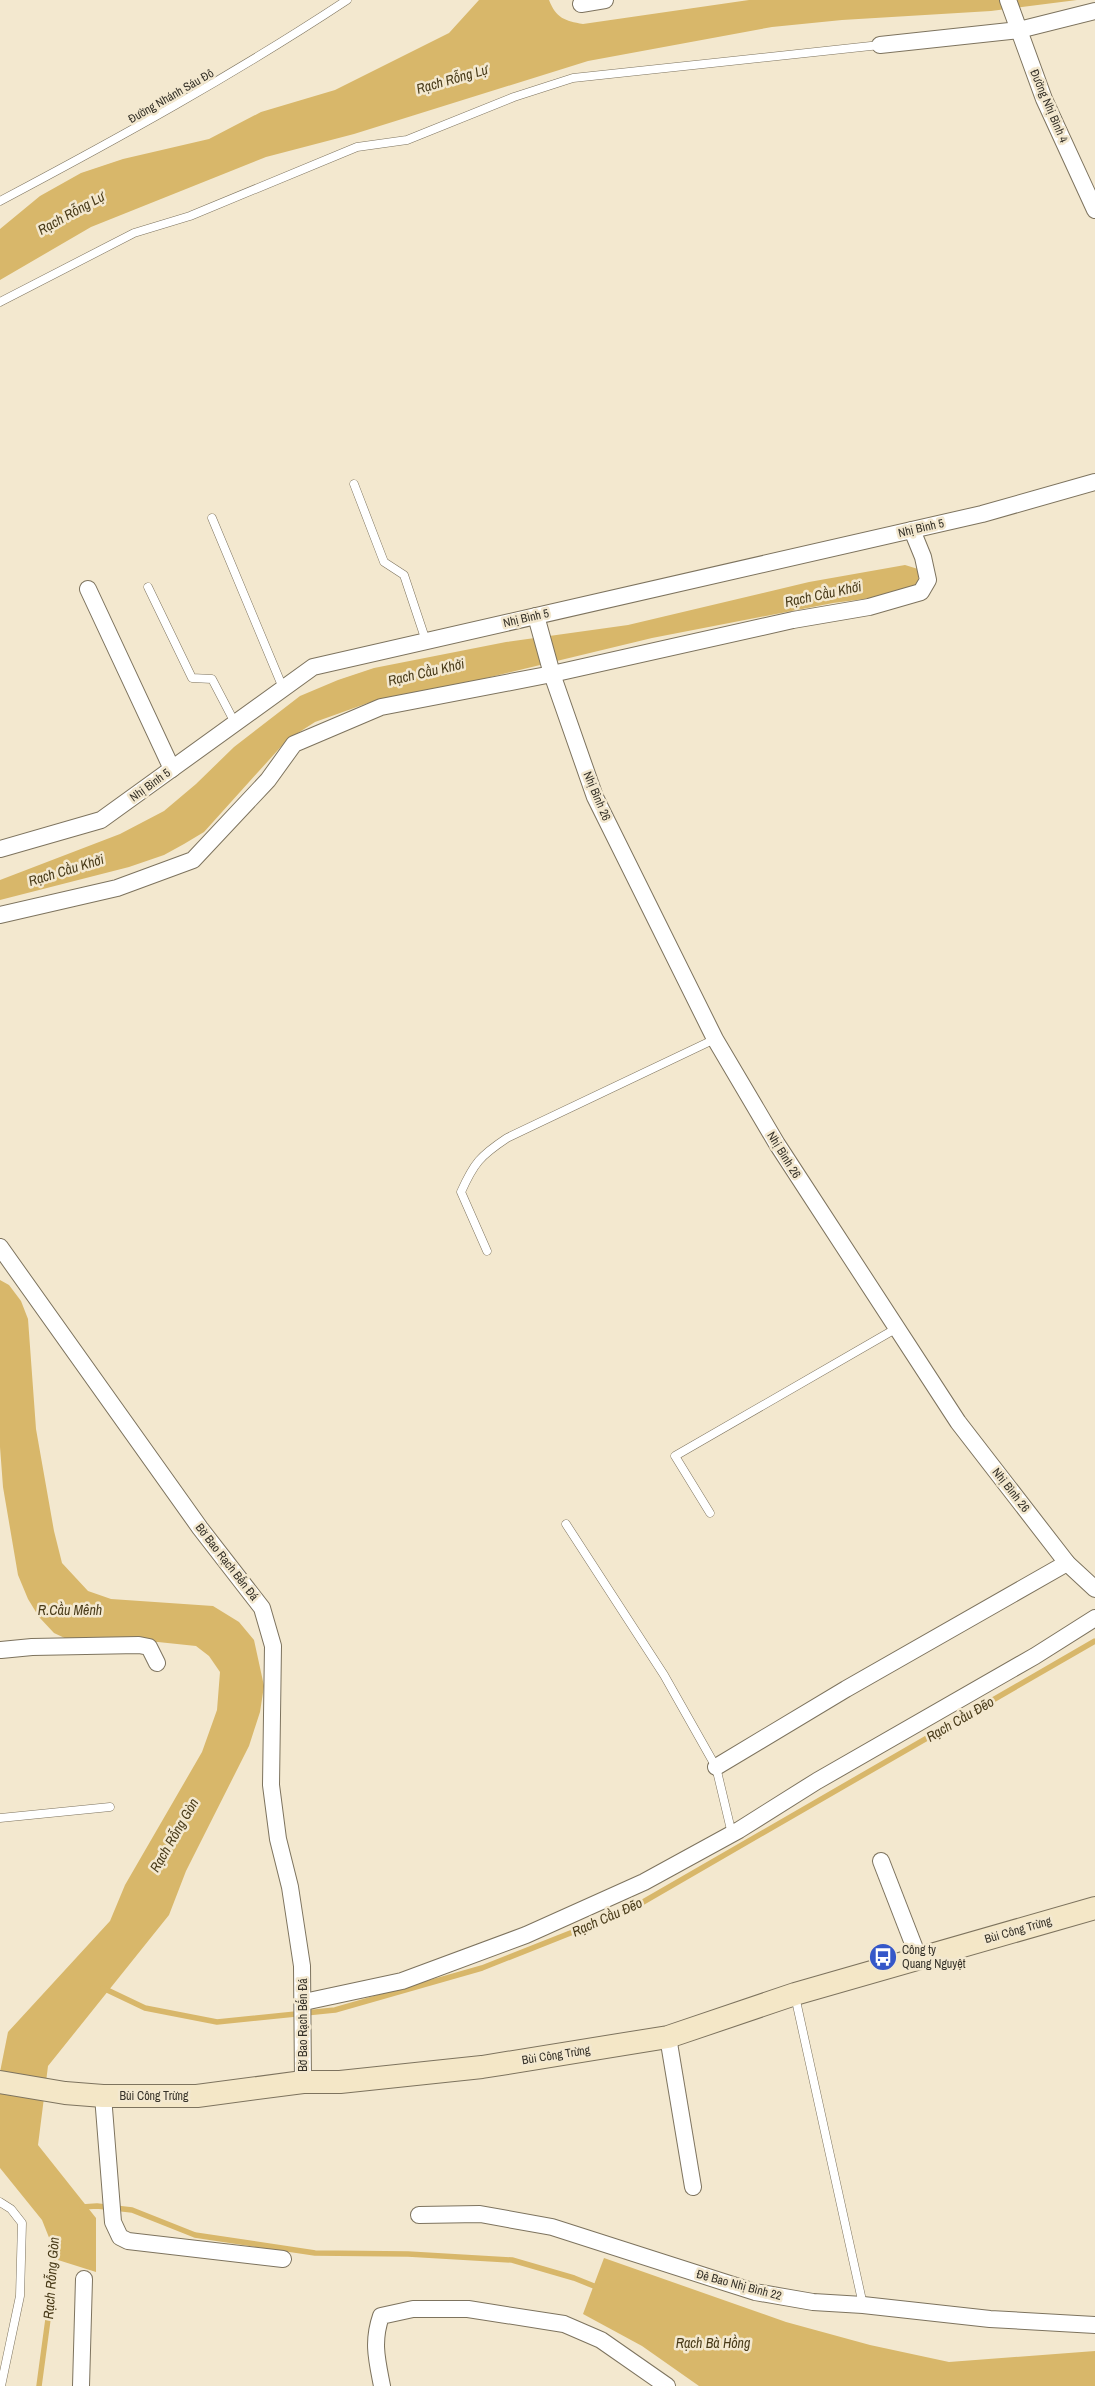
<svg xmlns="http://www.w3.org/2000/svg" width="1095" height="2386" font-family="'Archivo Narrow',sans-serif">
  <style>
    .water { fill: #d8b76a }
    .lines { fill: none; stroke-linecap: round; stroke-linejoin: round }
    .stream { stroke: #d8b76a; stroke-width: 5.5 }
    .lane-casing { stroke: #7d735e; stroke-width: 9 }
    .street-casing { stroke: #7d735e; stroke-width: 18 }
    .secondary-casing { stroke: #7d735e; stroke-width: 24 }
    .lane { stroke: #fff; stroke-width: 8 }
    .street { stroke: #fff; stroke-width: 16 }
    .secondary { stroke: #f4e7c7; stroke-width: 22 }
    .labels { text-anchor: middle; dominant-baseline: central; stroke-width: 5; stroke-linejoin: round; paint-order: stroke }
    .street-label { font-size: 12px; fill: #363229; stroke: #f3e8cf }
    .poi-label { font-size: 12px; fill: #363229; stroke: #f3e8cf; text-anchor: start }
    .water-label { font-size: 14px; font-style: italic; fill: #493b19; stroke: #f3e8cf }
  </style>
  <rect width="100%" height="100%" fill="#f3e8cf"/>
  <g class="water">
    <path d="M479 0H549C556 18 565 21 583 24L749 0H1077L991 11 842 20 772 27 588 61 354 134 266 157 91 227 0 280V229L40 196 81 173 123 159 209 139 261 112 335 90 449 33Z"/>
    <polygon points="905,565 918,569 919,588 911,593 833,603 652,638 478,680 368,703 315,722 287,740 204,832 184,844 164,855 129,867 0,900 0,880 120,834 164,811 196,784 234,747 300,696 338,680 374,668 506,642 628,625 809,582"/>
    <polygon points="0,1280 9,1285 21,1301 28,1319 36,1429 54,1531 62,1563 88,1591 111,1599 213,1606 239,1622 254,1640 264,1686 260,1712 249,1746 186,1871 169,1915 48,2066 38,2145 96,2218 96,2272 58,2260 42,2220 0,2168 0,2072 8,2032 110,1921 125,1885 202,1752 217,1710 220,1672 209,1656 196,1646 158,1642 71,1641 54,1633 39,1617 28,1599 18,1575 3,1487 0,1447"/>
    <polygon points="604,2258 786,2322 870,2345 949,2362 1095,2351 1095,2386 699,2386 642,2346 583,2314"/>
  </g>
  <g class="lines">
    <g class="stream">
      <polyline points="103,1988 145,2008 217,2022 335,2010 482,1968 631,1909 1095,1641"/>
      <polyline points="82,2207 97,2206 132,2210 195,2235 315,2253 408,2254 512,2260 574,2278 599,2288"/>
      <polyline points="39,2386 51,2297 54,2241"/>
    </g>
    <defs>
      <g id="lane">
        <path d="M0 201C119 138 235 74 347 0"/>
        <polyline points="0,302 134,233 190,216 357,147 407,140 514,97 573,78 880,45"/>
        <polyline points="354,484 384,562 404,575 426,641"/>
        <polyline points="212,518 283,688"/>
        <polyline points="148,587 192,678 212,679 235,723"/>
        <path d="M487 1251 461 1192C474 1163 480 1156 507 1138L715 1039"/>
        <polyline points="710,1513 675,1456 897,1328"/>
        <polyline points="566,1524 664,1675 716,1767 732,1834"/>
        <polyline points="0,1818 110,1807"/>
        <polyline points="795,1996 863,2305"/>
        <polyline points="0,2202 11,2209 22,2223 20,2296 1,2386"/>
      </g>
      <g id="street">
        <polyline points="1008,0 1044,99 1095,210"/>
        <polyline points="581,4 605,0"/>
        <polyline points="880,45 1019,30 1095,11"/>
        <polyline points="88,589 172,769"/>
        <polyline points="536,616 552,674 595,797 715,1039 777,1144 958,1422 1067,1563 1095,1589"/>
        <polyline points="0,849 101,820 313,667 982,514 1095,482"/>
        <polyline points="0,915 117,888 193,860 268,780 294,744 381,707 552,674 793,620 869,607 921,592 928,580 923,557 912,530"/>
        <polyline points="0,1247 200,1528 262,1608 273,1646 271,1785 278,1839 290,1887 302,1966 303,2082"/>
        <polyline points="1,1650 32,1647 139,1645 149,1647 157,1663"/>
        <polyline points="716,1767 846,1689 1067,1563"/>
        <polyline points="881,1861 919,1959"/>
        <polyline points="304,2002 402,1981 526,1935 644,1882 739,1830 817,1781 1035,1656 1095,1618"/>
        <polyline points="668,2037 693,2187"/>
        <polyline points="103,2096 113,2222 120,2237 128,2241 283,2259"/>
        <polyline points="419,2215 480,2214 552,2227 755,2292 813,2302 863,2305 990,2319 1095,2325"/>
        <polyline points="81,2386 84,2279"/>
        <path d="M382 2386C377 2360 372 2342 381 2316L413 2309H468L564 2324 601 2340 667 2386"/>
      </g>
      <polyline id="secondary" points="0,2082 65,2093 103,2096 197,2096 303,2082 340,2082 482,2067 668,2037 795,1994 1095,1908"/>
    </defs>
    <use href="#lane" class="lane-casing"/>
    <use href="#street" class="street-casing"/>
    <use href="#secondary" class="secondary-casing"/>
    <use href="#lane" class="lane"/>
    <use href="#street" class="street"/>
    <use href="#secondary" class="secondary"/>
  </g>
  <defs>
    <symbol id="bus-disc" viewBox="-11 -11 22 22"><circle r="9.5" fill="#3557c8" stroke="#f3e8cf"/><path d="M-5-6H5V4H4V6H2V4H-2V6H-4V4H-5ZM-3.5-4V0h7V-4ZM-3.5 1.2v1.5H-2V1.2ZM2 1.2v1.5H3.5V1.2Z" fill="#fff"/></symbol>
  </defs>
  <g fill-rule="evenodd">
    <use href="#bus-disc" x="867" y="1941" width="32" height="32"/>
  </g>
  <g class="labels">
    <g class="street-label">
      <text transform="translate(171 96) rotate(-30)">Đường Nhánh Sáu Đô</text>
      <text transform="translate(1049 106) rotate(67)">Đường Nhị Bình 4</text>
      <text transform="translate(921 528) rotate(-13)">Nhị Bình 5</text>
      <text transform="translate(526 618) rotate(-13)">Nhị Bình 5</text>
      <text transform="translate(150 785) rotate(-36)">Nhị Bình 5</text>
      <text transform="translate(597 796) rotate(67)">Nhị Bình 26</text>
      <text transform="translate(784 1155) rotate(58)">Nhị Bình 26</text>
      <text transform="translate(1011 1490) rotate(52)">Nhị Bình 26</text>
      <text transform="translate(227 1562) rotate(52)">Bờ Bao Rạch Bến Đá</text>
      <text transform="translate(1018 1930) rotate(-16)">Bùi Công Trừng</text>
      <text transform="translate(303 2025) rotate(-90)">Bờ Bao Rạch Bến Đá</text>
      <text transform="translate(556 2055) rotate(-9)">Bùi Công Trừng</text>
      <text x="154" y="2096">Bùi Công Trừng</text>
      <text transform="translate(739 2285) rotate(15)">Đê Bao Nhị Bình 22</text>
    </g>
    <g class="poi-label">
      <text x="902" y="1950">Công ty<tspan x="902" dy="14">Quang Nguyệt</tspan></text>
    </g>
    <g class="water-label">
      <text transform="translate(452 79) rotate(-16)">Rạch Rỗng Lự</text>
      <text transform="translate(71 213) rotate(-29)">Rạch Rỗng Lự</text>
      <text transform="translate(823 594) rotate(-12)">Rạch Cầu Khởi</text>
      <text transform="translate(426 672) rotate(-13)">Rạch Cầu Khởi</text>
      <text transform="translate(66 870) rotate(-17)">Rạch Cầu Khởi</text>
      <text x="70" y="1610">R.Cầu Mênh</text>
      <text transform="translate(960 1719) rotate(-30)">Rạch Cầu Đẽo</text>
      <text transform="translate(174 1835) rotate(-60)">Rạch Rỗng Gòn</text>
      <text transform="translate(607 1917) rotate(-24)">Rạch Cầu Đẽo</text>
      <text transform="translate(51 2278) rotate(-86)">Rạch Rỗng Gòn</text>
      <text x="713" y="2343">Rạch Bà Hồng</text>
    </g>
  </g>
</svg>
